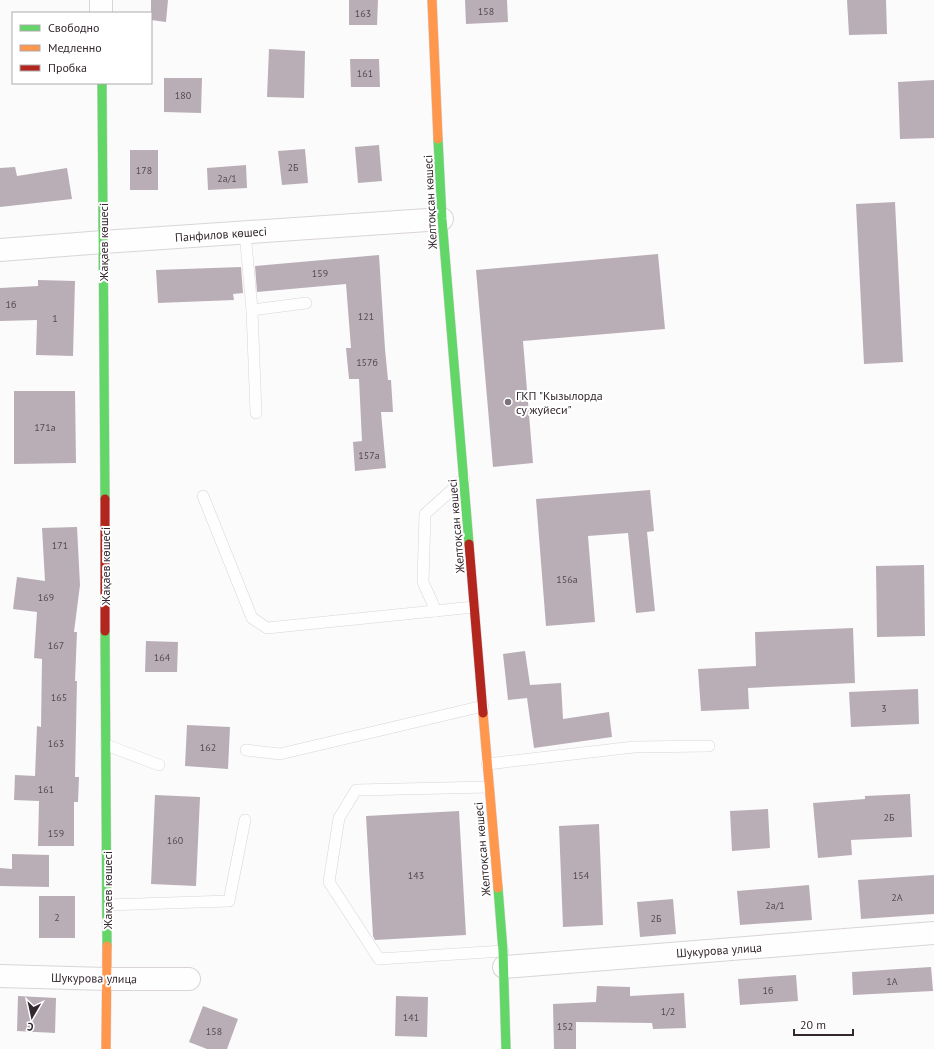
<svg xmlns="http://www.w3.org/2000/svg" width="934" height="1049" font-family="'PT Sans',sans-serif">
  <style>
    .building { fill: #baaeb6 }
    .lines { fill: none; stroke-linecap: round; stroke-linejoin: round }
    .lane-casing { stroke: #dad4d8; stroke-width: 12 }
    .street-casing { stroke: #dad4d8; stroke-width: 24 }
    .fast-casing { stroke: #dad4d8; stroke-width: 10 }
    .slow-casing { stroke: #dad4d8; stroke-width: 10 }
    .jam-casing { stroke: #dad4d8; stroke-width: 10 }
    .lane { stroke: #fefefe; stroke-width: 11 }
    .street { stroke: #fefefe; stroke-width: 22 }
    .fast { stroke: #63d668; stroke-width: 9 }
    .slow { stroke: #ff974d; stroke-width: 9 }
    .jam { stroke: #b3261e; stroke-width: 9 }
    .poi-dot { fill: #7a7276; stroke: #fff; stroke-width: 1.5 }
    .labels { text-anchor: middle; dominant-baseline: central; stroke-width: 4; stroke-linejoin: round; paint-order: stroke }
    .number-label { font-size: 10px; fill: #564a51 }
    .street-label { font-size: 12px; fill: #34282f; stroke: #fff }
    .poi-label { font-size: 12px; fill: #34282f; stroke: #fff; text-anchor: start }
  </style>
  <rect width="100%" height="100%" fill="#fbfbfb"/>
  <g class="building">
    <polygon points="151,0 168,0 166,22 151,20"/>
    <polygon points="349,0 378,0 377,25 349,25"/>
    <polygon points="465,0 507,0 508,22 466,24"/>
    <polygon points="847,0 886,0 887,34 849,35"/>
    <polygon points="269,49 305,51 304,98 267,97"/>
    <polygon points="350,59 379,59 380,87 351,87"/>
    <polygon points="164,78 202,78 201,113 164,112"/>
    <polygon points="934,80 934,138 900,139 898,82"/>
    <polygon points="379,145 382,181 358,183 355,147"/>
    <polygon points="305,149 308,183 282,185 278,151"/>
    <rect x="130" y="150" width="28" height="40"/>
    <polygon points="246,165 247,188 208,190 207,168"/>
    <polygon points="15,167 17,176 67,168 72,199 0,207 0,168"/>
    <polygon points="895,202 903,362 864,364 856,204"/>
    <polygon points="658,254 665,329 523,341 533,463 493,467 476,270"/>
    <polygon points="379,255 385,349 388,380 391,380 393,412 381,412 386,468 355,471 353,442 362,441 359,379 349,379 346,348 351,348 346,284 257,292 255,266"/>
    <polygon points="241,267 243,293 233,294 234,300 158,303 156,270"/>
    <polygon points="38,280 75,281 73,356 36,355 37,320 0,321 0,288 38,286"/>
    <polygon points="14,391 75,391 76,463 14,464"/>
    <polygon points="650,490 654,531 647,532 655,611 636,613 628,533 588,536 595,622 546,626 536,499"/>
    <polygon points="77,527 80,585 74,632 77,632 75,681 77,681 75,777 79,777 78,802 74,802 74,846 38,846 39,801 14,800 15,775 35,776 37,726 41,727 42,659 34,658 37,612 13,609 17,577 45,581 42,528"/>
    <polygon points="924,565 925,636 877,637 876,566"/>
    <polygon points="853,628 855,683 748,688 749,709 701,711 698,669 756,666 755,632"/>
    <polygon points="146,641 178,642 177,672 145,672"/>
    <polygon points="525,651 530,685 561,683 563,719 609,712 612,737 534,748 527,698 508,700 503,654"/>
    <polygon points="918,689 919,724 851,727 849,692"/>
    <polygon points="187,725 230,727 228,769 185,766"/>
    <polygon points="910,794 912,837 851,840 852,855 818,858 813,803 865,799 865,796"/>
    <polygon points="155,795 200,797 196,886 151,884"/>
    <polygon points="768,809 770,848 732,851 730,811"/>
    <polygon points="459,811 466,935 375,940 373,936 366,816"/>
    <polygon points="599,824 603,925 563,927 559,826"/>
    <polygon points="12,854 49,855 49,887 0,886 0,868 12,869"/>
    <polygon points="934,875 934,914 861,919 858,880"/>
    <polygon points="809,885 812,920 740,925 737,891"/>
    <rect x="39" y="896" width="36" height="42"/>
    <polygon points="673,899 676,934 640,937 637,902"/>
    <polygon points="931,967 933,991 853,995 852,972"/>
    <polygon points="796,975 798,1001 740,1005 738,979"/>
    <polygon points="597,986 630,987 630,996 684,993 686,1028 653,1029 652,1023 576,1022 576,1049 554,1049 553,1004 596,1002"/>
    <polygon points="18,996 56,998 55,1033 17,1031"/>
    <polygon points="396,996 428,997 427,1037 395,1036"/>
    <polygon points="203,1006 238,1019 227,1049 207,1049 189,1042"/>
  </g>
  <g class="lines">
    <defs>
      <g id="lane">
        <polyline points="245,232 252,310 256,413"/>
        <polyline points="252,310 306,303"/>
        <polyline points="203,496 252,618 267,628 474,607"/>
        <polyline points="436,611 423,582 425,514 464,479"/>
        <polyline points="106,745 159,765"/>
        <polyline points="246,750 280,754 483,706"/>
        <polyline points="487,764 634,747 709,746"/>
        <polyline points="489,787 356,790 339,818 329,882 379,959 503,951"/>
        <polyline points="107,905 229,901 245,820"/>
      </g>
      <g id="street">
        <polyline points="101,0 101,13"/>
        <polyline points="0,250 103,242 442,219"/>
        <polyline points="504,967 934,933"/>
        <polyline points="0,976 107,979 189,979"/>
      </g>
      <g id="fast">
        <polyline points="102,83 105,499"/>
        <polyline points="438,139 442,219 469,544"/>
        <polyline points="105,631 107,946"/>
        <polyline points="498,888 503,951 506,1049"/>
      </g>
      <g id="slow">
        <polyline points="432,0 438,139"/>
        <polyline points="483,713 498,888"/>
        <polyline points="106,1049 107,946"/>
      </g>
      <g id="jam">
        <polyline points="105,499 105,631"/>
        <polyline points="469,544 483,713"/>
      </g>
    </defs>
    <use href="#lane" class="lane-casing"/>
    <use href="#street" class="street-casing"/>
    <use href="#fast" class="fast-casing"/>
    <use href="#slow" class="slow-casing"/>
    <use href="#jam" class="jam-casing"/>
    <use href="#lane" class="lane"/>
    <use href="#street" class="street"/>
    <use href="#fast" class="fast"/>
    <use href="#slow" class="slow"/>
    <use href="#jam" class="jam"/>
  </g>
  <circle class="poi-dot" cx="508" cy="402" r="4"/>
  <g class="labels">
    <g class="number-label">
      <text x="486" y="11">158</text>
      <text x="363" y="13">163</text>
      <text x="365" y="73">161</text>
      <text x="183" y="95">180</text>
      <text x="293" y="167">2Б</text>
      <text x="144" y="170">178</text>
      <text x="227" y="178">2а/1</text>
      <text x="320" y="273">159</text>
      <text x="11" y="304">1б</text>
      <text x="366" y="316">121</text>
      <text x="55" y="318">1</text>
      <text x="367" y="362">157б</text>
      <text x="45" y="427">171а</text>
      <text x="369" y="455">157а</text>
      <text x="60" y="545">171</text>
      <text x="567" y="579">156а</text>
      <text x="46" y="597">169</text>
      <text x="56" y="645">167</text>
      <text x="162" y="657">164</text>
      <text x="59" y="697">165</text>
      <text x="884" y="708">3</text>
      <text x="56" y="743">163</text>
      <text x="208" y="747">162</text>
      <text x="46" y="789">161</text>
      <text x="889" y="817">2Б</text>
      <text x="56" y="833">159</text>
      <text x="175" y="840">160</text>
      <text x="416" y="875">143</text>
      <text x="581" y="875">154</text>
      <text x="897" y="897">2А</text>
      <text x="775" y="905">2а/1</text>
      <text x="57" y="917">2</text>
      <text x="656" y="918">2Б</text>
      <text x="892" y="981">1А</text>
      <text x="768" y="990">1б</text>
      <text x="668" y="1011">1/2</text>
      <text x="411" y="1017">141</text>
      <text x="565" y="1026">152</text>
      <text x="214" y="1031">158</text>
    </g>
    <g class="street-label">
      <text transform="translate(430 202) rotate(-93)">Желтоқсан көшесі</text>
      <text transform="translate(221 234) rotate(-4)">Панфилов көшесі</text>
      <text transform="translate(103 242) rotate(-90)">Жақаев көшесі</text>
      <text transform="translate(456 526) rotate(-95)">Желтоқсан көшесі</text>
      <text transform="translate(105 566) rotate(-90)">Жақаев көшесі</text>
      <text transform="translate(482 849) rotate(-95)">Желтоқсан көшесі</text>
      <text transform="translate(107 890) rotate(-90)">Жақаев көшесі</text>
      <text transform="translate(719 950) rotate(-4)">Шукурова улица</text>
      <text transform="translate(94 978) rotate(1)">Шукурова улица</text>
    </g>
    <g class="poi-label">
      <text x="516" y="395">ГКП "Кызылорда<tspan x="516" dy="14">су жуйеси"</tspan></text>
    </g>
  </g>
  <rect x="12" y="12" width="140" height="72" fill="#ffffff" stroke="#aea9ac"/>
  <rect x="20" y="25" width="20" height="6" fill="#63d668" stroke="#aea9ac"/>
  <text x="48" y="32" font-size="12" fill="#34282f">Свободно</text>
  <rect x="20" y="45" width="20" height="6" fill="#ff974d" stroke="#aea9ac"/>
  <text x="48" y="52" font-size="12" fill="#34282f">Медленно</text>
  <rect x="20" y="65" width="20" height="6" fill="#b3261e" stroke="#aea9ac"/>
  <text x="48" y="72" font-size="12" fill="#34282f">Пробка</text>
  <g transform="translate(32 1017) rotate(189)" stroke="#ffffff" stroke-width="3" paint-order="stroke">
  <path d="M0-3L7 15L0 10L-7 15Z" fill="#34282f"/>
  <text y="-6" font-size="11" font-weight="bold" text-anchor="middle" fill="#34282f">С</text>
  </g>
  <path d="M794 1029v6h59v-6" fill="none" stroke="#34282f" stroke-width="2"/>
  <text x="800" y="1029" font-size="12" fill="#34282f" stroke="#ffffff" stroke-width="3" paint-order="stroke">20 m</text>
</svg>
